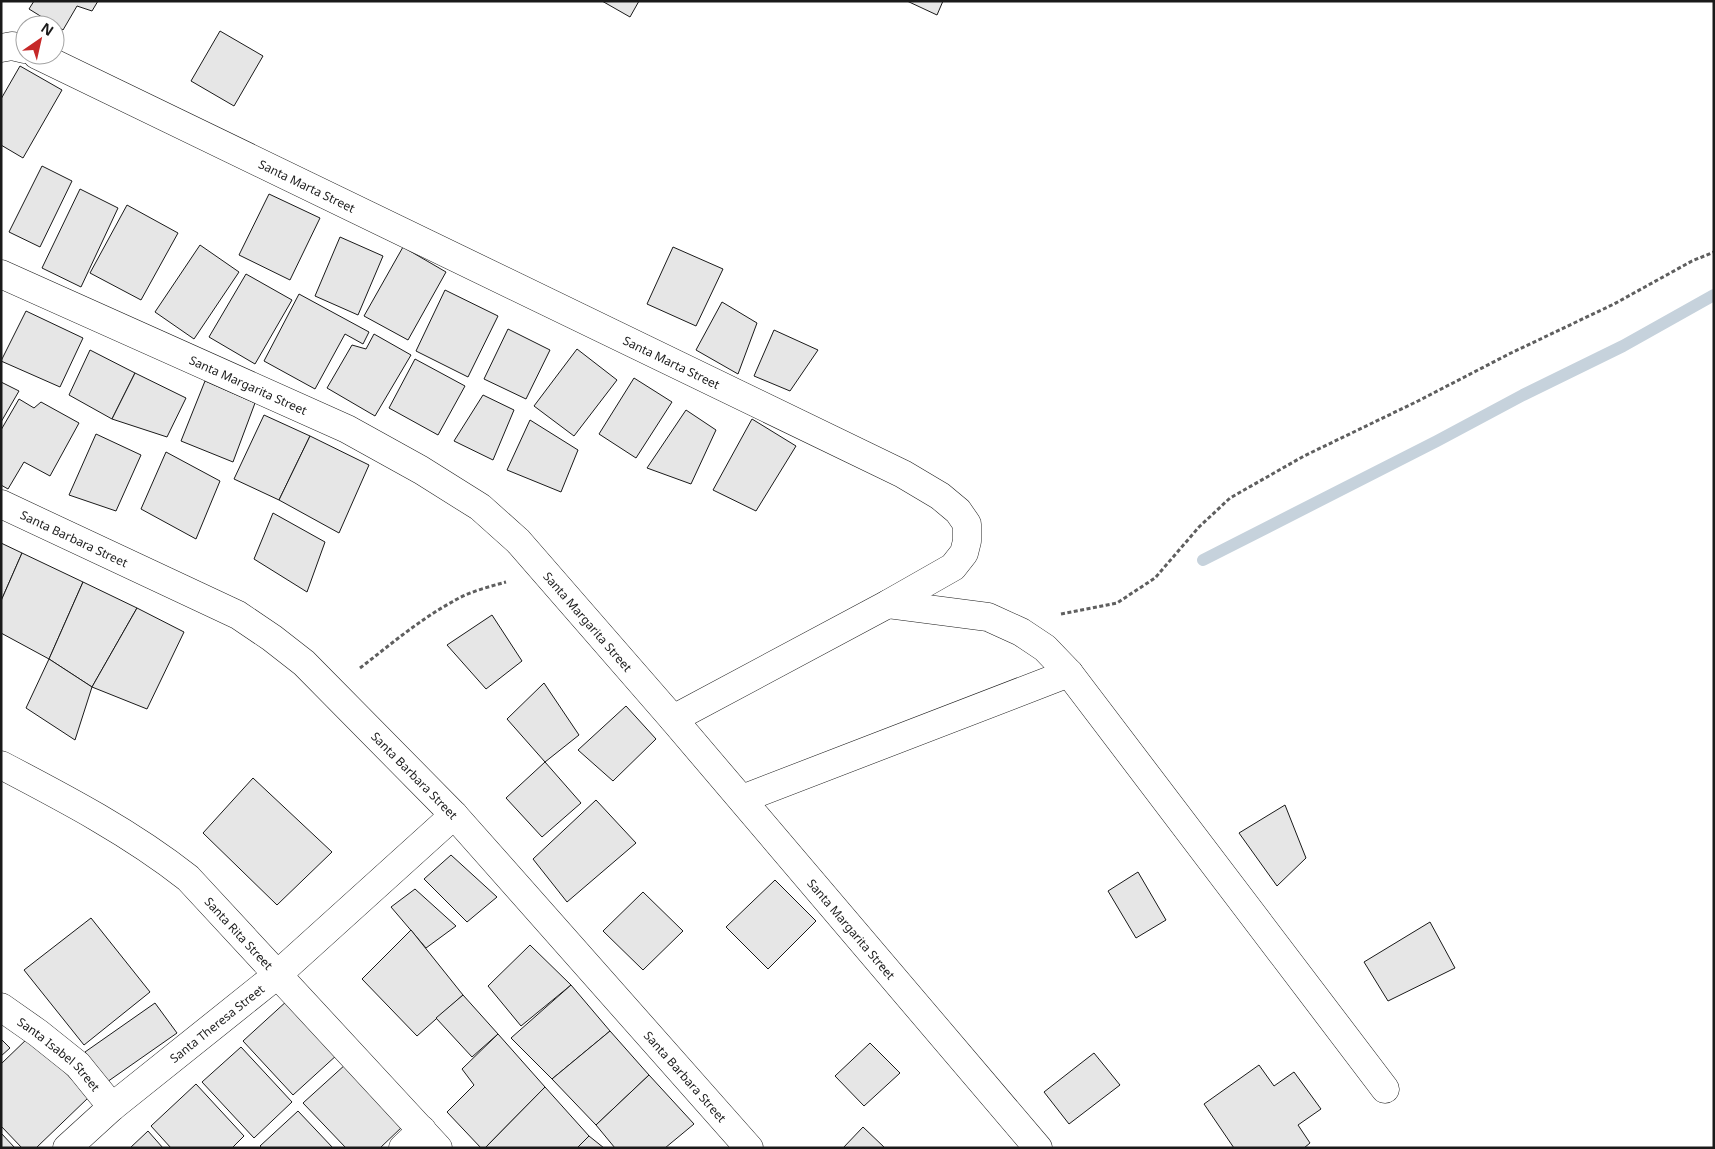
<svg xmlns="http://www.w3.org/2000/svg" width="1715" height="1149" font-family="'Noto Sans',sans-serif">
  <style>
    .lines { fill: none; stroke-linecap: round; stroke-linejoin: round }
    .stream { stroke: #c6d2dc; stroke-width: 12 }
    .building { fill: #e6e6e6; stroke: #1a1a1a }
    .minor-casing { stroke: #1a1a1a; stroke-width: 29 }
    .path { stroke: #5f5f5f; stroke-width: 3; stroke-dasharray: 4 2.5; stroke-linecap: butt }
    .minor { stroke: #fff; stroke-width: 28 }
    .labels { text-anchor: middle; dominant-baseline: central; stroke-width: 4; stroke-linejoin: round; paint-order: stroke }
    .street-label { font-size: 12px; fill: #1a1a1a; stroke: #fff }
  </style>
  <rect width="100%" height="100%" fill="#fff"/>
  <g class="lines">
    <polyline class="stream" points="1203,560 1437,441 1523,395 1623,346 1714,295"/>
  </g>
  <g class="building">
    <polygon points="34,1 98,1 92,11 77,6 63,30 29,9"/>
    <polygon points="602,1 639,1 630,17"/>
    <polygon points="907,1 943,1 937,15"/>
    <polygon points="220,31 263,56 234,106 191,81"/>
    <polygon points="20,66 62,90 23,158 1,145 1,99"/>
    <polygon points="42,166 72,181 40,247 9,232"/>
    <polygon points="80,189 118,208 81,287 42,268"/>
    <polygon points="269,194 320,218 290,280 239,255"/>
    <polygon points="127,205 178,233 141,300 90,273"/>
    <polygon points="340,237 383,256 358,315 315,296"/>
    <polygon points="200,245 239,272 194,339 155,312"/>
    <polygon points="403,247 446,272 408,340 364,316"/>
    <polygon points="673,247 723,269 696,326 647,304"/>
    <polygon points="246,274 292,300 255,364 209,337"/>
    <polygon points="445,290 498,316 468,377 416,351"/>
    <polygon points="299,294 369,332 363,344 345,334 315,389 264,361"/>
    <polygon points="722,302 757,323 738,374 696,350"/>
    <polygon points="26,311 83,338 60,387 1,361"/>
    <polygon points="508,329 550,350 526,399 484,379"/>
    <polygon points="774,330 818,350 790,391 754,376"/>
    <polygon points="374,334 411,355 375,416 327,388 352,345 366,349"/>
    <polygon points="577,349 617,380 574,436 534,406"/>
    <polygon points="90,350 135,373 112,419 69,395"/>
    <polygon points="415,359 465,386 438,435 389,408"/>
    <polygon points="135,373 186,398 167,437 112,419"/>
    <polygon points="634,378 672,402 636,458 599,434"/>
    <polygon points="205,381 255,403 233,462 181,441"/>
    <polygon points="1,382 19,391 1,422"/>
    <polygon points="483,395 514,410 493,460 454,441"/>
    <polygon points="19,399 34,408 41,402 79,423 50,476 24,462 8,489 1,485 1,430"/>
    <polygon points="686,410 716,430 691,484 647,468"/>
    <polygon points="264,415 310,436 279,500 234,479"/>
    <polygon points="752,419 796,446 756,511 713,490"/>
    <polygon points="530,420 578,450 561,492 507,470"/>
    <polygon points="96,434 141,455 116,511 69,495"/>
    <polygon points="310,436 369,465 339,533 279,500"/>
    <polygon points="166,452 220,481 196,539 141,509"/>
    <polygon points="273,513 325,542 307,592 254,559"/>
    <polygon points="1,543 22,553 1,601"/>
    <polygon points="22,553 83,582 49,659 1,633 1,601"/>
    <polygon points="83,582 137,608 92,687 49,659"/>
    <polygon points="137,608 184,632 147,709 92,687"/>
    <polygon points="492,615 522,661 486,689 447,645"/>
    <polygon points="49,659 92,687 75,740 26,708"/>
    <polygon points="544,683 579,735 545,762 507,719"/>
    <polygon points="626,706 656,739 613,781 578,750"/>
    <polygon points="545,762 581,803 542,837 506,798"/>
    <polygon points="253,778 332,852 277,905 203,833"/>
    <polygon points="596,800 636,843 567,902 533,859"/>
    <polygon points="1285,805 1306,858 1277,886 1239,833"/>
    <polygon points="451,855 497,897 467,922 424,879"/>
    <polygon points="1138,872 1166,920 1136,938 1108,891"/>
    <polygon points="775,880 816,921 768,969 726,927"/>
    <polygon points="415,889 456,926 426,948 391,907"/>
    <polygon points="643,892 683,931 643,970 603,931"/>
    <polygon points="91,918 150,992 84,1045 24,970"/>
    <polygon points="1430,922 1455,968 1388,1001 1364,962"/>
    <polygon points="411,930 463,995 417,1036 362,979"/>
    <polygon points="530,945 571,985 521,1026 488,986"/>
    <polygon points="571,985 610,1031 552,1079 511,1038"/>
    <polygon points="463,995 498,1034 472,1057 436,1018"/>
    <polygon points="288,1000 338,1054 293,1095 243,1041"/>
    <polygon points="155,1003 177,1033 107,1082 85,1052"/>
    <polygon points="610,1031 649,1075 596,1125 552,1079"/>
    <polygon points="498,1034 545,1087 485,1148 481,1148 447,1112 474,1085 462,1069"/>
    <polygon points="30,1036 89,1097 36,1148 22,1148 1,1126 1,1064"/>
    <polygon points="1,1039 10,1048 1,1056"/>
    <polygon points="870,1043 900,1073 864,1106 835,1076"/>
    <polygon points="241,1047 292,1102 254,1138 202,1082"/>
    <polygon points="1094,1053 1120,1085 1069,1124 1044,1092"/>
    <polygon points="346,1064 403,1126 380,1148 346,1148 303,1103"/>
    <polygon points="1259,1065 1274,1086 1294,1072 1321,1109 1298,1125 1310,1143 1304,1148 1234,1148 1204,1104"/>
    <polygon points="649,1075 694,1124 665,1148 615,1148 596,1125"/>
    <polygon points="196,1084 244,1136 232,1148 171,1148 151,1126"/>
    <polygon points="545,1087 589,1136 577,1148 485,1148"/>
    <polygon points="298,1111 333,1148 262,1148 260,1146"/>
    <polygon points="863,1127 885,1148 843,1148"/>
    <polygon points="148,1131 163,1148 130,1148"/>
    <polygon points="1,1133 15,1148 1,1148"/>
    <polygon points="589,1136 604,1148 577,1148"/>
  </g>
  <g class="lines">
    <defs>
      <g id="minor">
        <polyline points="1,48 12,46 25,49"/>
        <path id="s1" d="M37 55 903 474 940 496 958 511 967 524V541L964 553 953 567 888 604 673 719"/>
        <path id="s2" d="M1 274 347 429 421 470 480 507 518 541 673 719 1038 1148"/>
        <path id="s3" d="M1 504 238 615 272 638 304 663 454 815 749 1148"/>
        <polyline points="888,604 988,617 1021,632 1045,648 1069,673 1385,1089"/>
        <path id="s4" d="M1 765C66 799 131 833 188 878L438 1148"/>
        <polyline points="742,799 1069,673"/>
        <path id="s5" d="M1 1007 38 1033 78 1065 112 1107"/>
        <path id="s6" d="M67 1148 112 1107 277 975 454 815"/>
        <polyline points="403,1148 422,1130"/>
      </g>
    </defs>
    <use href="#minor" class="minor-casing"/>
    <g class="path">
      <polyline points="1061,614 1117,603 1155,578 1199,527 1230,498 1304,456 1418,401 1509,354 1614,304 1692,261 1714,252"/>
      <path d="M360 668C390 645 419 620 452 602 468 592 488 587 506 582"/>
    </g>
    <use href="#minor" class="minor"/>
  </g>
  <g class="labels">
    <g class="street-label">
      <text stroke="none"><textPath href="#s1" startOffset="300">Santa Marta Street</textPath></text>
      <text stroke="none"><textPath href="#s1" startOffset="705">Santa Marta Street</textPath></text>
      <text stroke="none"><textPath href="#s2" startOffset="271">Santa Margarita Street</textPath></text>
      <text stroke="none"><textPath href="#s3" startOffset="81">Santa Barbara Street</textPath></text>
      <text stroke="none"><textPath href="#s2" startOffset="691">Santa Margarita Street</textPath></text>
      <text stroke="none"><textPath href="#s3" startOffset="501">Santa Barbara Street</textPath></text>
      <text stroke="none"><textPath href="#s2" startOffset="1096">Santa Margarita Street</textPath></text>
      <text stroke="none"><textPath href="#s4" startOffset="294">Santa Rita Street</textPath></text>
      <text stroke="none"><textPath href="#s6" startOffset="195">Santa Theresa Street</textPath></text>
      <text stroke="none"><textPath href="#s5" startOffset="75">Santa Isabel Street</textPath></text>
      <text stroke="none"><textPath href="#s3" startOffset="906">Santa Barbara Street</textPath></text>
    </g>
  </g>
  <rect width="1715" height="1149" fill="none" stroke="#1a1a1a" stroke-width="5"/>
  <g transform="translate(40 40) rotate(34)"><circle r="24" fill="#ffffff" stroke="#a3a3a3"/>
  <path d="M0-4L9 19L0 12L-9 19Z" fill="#c62828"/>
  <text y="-8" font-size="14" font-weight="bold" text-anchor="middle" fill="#1a1a1a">N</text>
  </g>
</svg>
